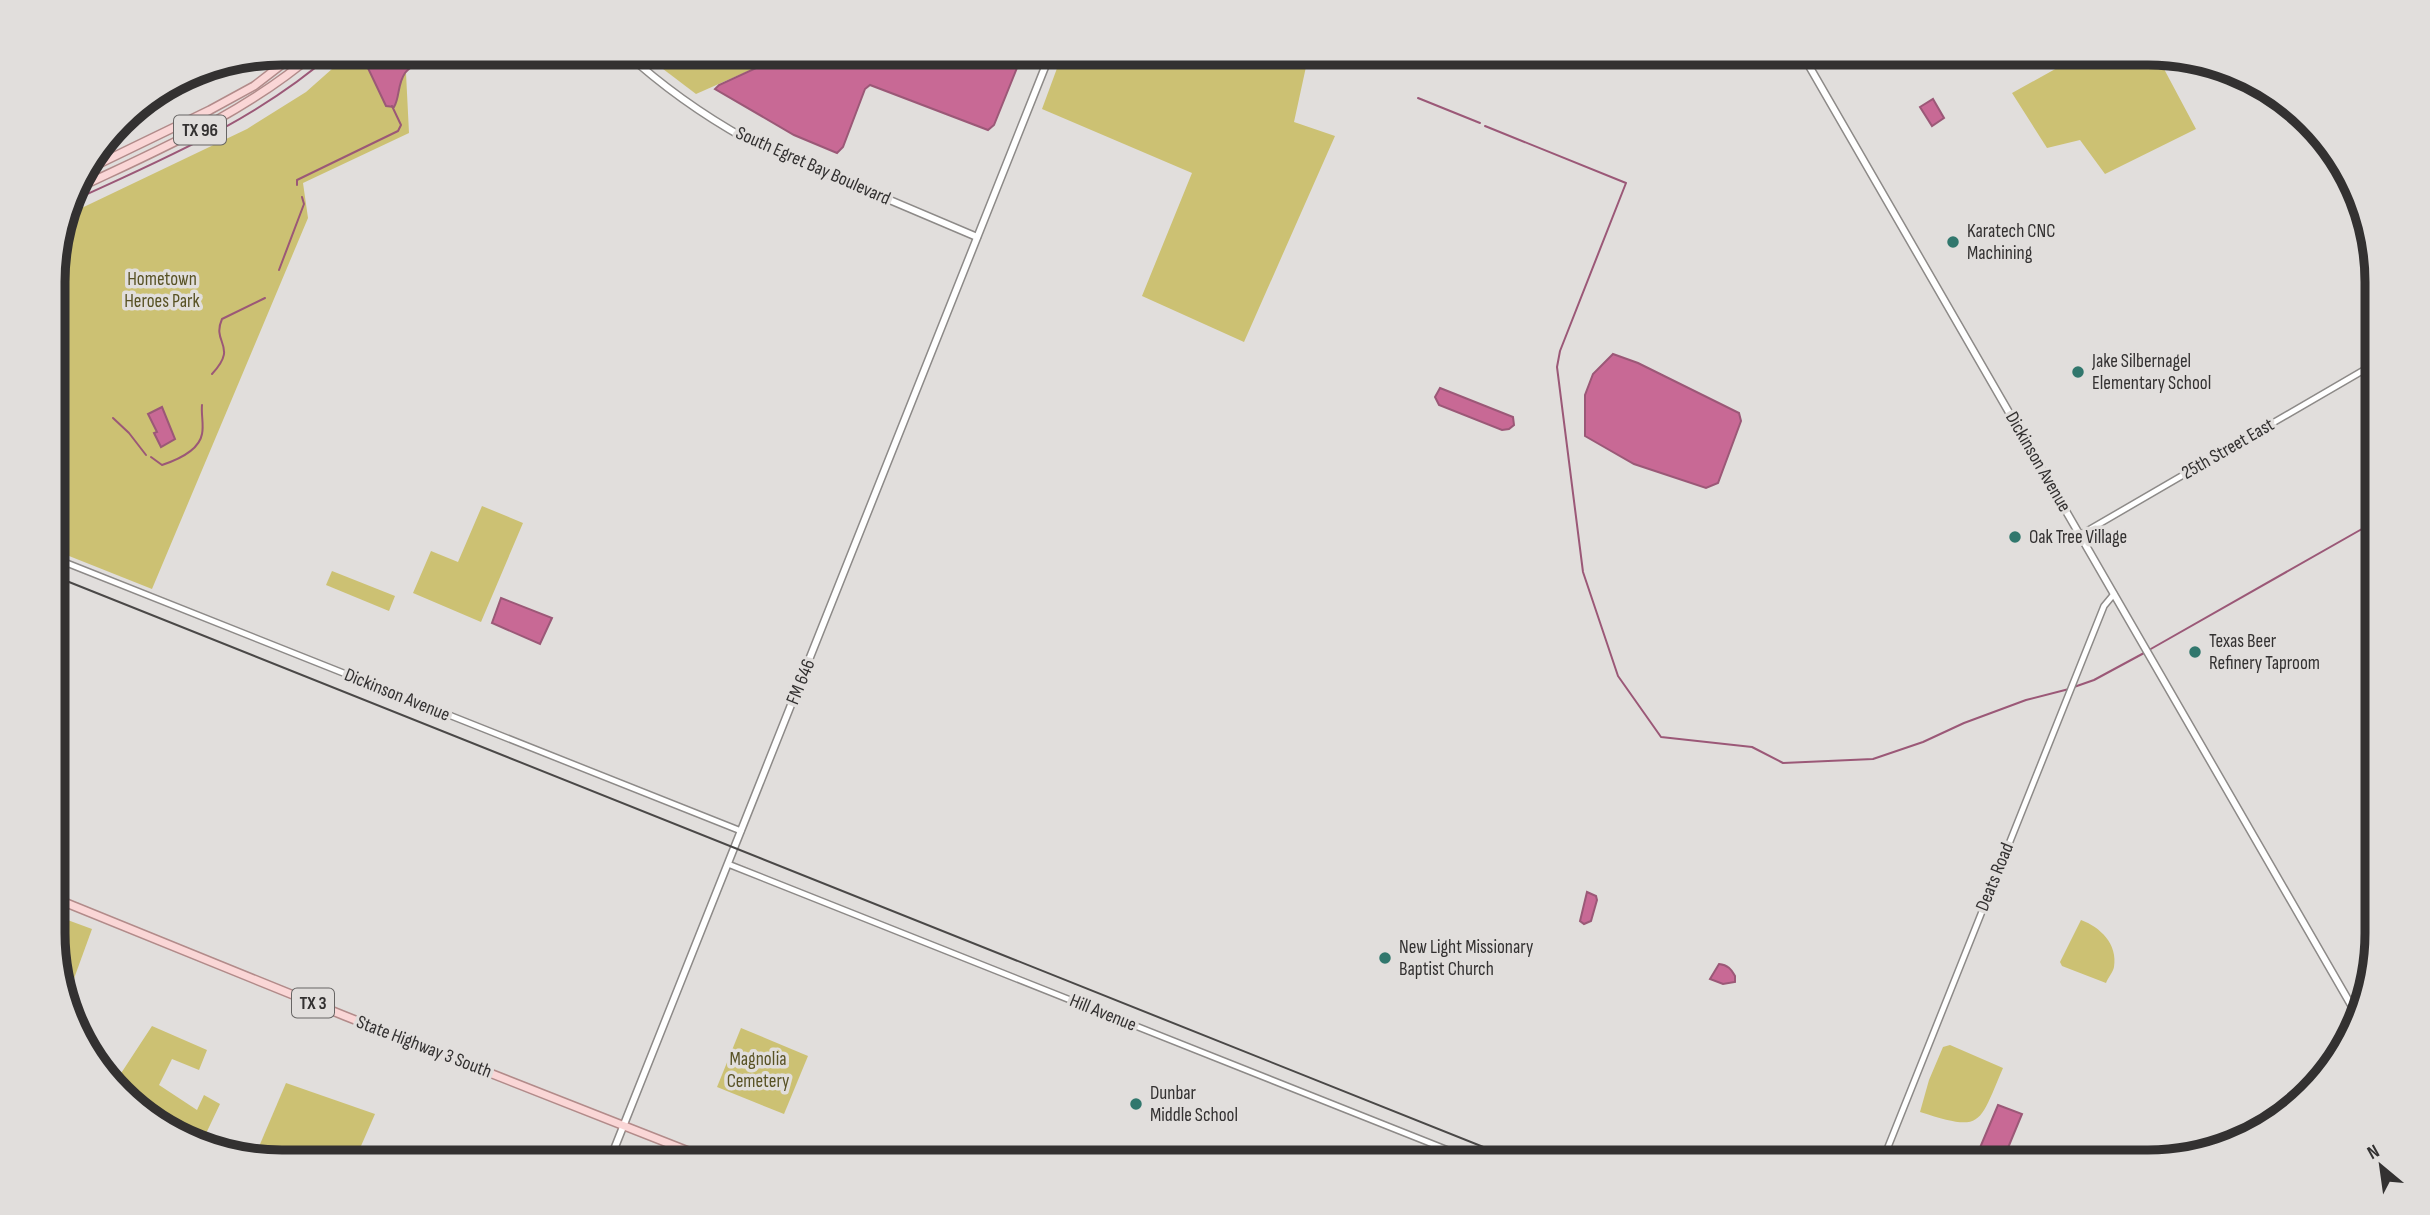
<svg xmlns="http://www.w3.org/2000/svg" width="2430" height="1215" font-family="'Sofia Sans Condensed',sans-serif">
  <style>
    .green { fill: #ccc173 }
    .water { fill: #c86995; stroke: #9b5877; stroke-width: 2 }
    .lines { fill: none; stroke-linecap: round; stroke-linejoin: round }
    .stream { stroke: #9b5877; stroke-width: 2 }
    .tertiary-casing { stroke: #8d8a88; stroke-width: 8 }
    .secondary-casing { stroke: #8d8a88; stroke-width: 9 }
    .primary-casing { stroke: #b28b8a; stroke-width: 10 }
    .tertiary { stroke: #fff; stroke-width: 5 }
    .secondary { stroke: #fff; stroke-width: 6 }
    .primary { stroke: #fad6d6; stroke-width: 7 }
    .rail { stroke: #4a4847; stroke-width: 2 }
    .poi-dot { fill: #31776d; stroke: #e1dedc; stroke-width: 2.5 }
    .labels { text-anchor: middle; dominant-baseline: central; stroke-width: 7; stroke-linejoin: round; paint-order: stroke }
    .shield { fill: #e1dedc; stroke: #676564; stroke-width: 2 }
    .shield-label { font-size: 18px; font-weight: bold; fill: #333131 }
    .street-label { font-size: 19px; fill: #333131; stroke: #e1dedc }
    .poi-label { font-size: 19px; fill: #333131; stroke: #e1dedc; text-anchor: start }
    .park-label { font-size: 19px; fill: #585225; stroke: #e1dedc }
    .rim { fill: none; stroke: #333131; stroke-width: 9 }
  </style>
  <rect width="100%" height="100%" fill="#e1dedc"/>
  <g class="green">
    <polygon points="1063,52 1309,53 1294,122 1335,136 1244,342 1142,296 1192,173 1042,109"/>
    <polygon points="350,53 405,53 409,133 303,183 308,218 152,589 54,550 53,266 67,215 247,129 306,92"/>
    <polygon points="642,53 789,53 696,94"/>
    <polygon points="2084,53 2148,52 2156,54 2196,129 2105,174 2080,140 2047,148 2012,93"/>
    <polygon points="482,506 523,523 481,622 413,593 431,551 458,562"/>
    <polygon points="332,571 395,596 389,611 326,585"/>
    <polygon points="54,915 92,929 72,984 62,981 55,963"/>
    <path d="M2081 920C2100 927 2118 944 2114 967 2113 972 2108 978 2106 983L2062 966 2060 962Z"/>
    <polygon points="152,1026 207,1050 199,1070 172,1059 159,1085 197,1110 204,1095 220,1104 201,1144 181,1139 114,1084"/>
    <polygon points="741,1028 808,1056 784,1114 717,1087"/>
    <path d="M1950 1045 2003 1068C1978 1126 1983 1132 1920 1112L1929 1080 1943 1047Z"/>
    <polygon points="286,1083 375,1114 354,1162 282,1162 255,1156"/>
  </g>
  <g class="water">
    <path d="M373 52H434V53C427 64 413 62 405 73 397 85 400 97 394 107L386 106 366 64 365 60Z"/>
    <polygon points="789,53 789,52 1023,53 994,125 988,130 870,85 865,89 843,147 837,153 794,135 715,89 719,85"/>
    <polygon points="210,67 127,114 130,110 194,70"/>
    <polygon points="1933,99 1944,118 1932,126 1920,107"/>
    <polygon points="1613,354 1638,363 1739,413 1741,421 1718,483 1706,488 1634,464 1585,436 1585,395 1593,374"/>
    <polygon points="1440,388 1513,417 1514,425 1509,429 1502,430 1439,405 1435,397"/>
    <polygon points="162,407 175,439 161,447 154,433 157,432 148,414"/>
    <polygon points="501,598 552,618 540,644 492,623"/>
    <polygon points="1587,892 1596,896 1597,900 1591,921 1584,924 1580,921"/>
    <path d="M1719 964C1728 965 1731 969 1735 976V982L1723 984 1710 979Z"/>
    <polygon points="1998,1105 2022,1114 2003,1160 1979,1150"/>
  </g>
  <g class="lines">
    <g class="stream">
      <polyline points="332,55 337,61 368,65"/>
      <polyline points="1418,98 1480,123"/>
      <polyline points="1485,126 1626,183 1560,351 1557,367 1583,572 1618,676 1661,737 1752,747 1783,763 1873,759 1923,742 1964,723 2026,700 2069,689"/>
      <polyline points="297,185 297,180 398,131 401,125 392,106"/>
      <path d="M70 202C163 159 257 120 334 52"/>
      <polyline points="279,270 304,204 302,197"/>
      <path d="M212 374C239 345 211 344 222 319L265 298"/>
      <polyline points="113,418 129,433 146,455"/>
      <path d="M151 457 162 465C177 460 199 451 202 434 204 425 201 414 202 405"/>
      <polyline points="2149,650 2376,521"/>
      <polyline points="2074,687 2094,680 2144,653"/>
    </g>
    <defs>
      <g id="tertiary">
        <polyline points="2080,535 2376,363"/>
        <polyline points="54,558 741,831"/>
        <polyline points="728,864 1478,1162"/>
        <polyline points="1882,1162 2104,606 2114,594"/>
      </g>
      <g id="secondary">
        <path d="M625 52C662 86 703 115 746 139L977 237"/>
        <polyline points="1801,52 2358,1017"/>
        <polyline points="609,1162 1051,52"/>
      </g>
      <g id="primary">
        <polyline points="82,172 210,110 254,86 298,52"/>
        <path d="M74 190C158 150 244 114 316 52"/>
        <polyline points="54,898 345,1016 716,1162"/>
      </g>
    </defs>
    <use href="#tertiary" class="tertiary-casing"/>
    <use href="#secondary" class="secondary-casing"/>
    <use href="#primary" class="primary-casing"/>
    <use href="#tertiary" class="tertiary"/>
    <use href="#secondary" class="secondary"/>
    <use href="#primary" class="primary"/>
    <polyline class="rail" points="54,576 1521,1162"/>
  </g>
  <g class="poi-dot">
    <circle cx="1953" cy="242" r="7"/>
    <circle cx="2078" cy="372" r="7"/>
    <circle cx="2015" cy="537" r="7"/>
    <circle cx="2195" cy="652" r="7"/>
    <circle cx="1385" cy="958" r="7"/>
    <circle cx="1136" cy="1104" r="7"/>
  </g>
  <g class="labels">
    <g class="shield">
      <rect x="174" y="115.5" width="52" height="29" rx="5"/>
      <rect x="292" y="988.5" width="42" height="29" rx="5"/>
    </g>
    <g class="shield-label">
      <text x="200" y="130">TX 96</text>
      <text x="313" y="1003">TX 3</text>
    </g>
    <g class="street-label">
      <text transform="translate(813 166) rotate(24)">South Egret Bay Boulevard</text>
      <text transform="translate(2228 449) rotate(-30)">25th Street East</text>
      <text transform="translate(2038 462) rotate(60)">Dickinson Avenue</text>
      <text transform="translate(801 682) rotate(-68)">FM 646</text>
      <text transform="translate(397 695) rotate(22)">Dickinson Avenue</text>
      <text transform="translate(1995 877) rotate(-68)">Deats Road</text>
      <text transform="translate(1103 1013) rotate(22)">Hill Avenue</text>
      <text transform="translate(424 1047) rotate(21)">State Highway 3 South</text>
    </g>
    <g class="poi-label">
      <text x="1967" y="231">Karatech CNC<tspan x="1967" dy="22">Machining</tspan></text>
      <text x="2092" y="361">Jake Silbernagel<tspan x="2092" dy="22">Elementary School</tspan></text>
      <text x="2029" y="537">Oak Tree Village</text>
      <text x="2209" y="641">Texas Beer<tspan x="2209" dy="22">Refinery Taproom</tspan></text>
      <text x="1399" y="947">New Light Missionary<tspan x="1399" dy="22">Baptist Church</tspan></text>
      <text x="1150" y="1093">Dunbar<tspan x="1150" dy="22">Middle School</tspan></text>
    </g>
    <g class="park-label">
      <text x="162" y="279">Hometown<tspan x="162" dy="22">Heroes Park</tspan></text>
      <text x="758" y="1059">Magnolia<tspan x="758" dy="22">Cemetery</tspan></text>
    </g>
  </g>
  <path d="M0 0H2430V1215H0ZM282 65H2148A217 217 0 0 1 2365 282V933A217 217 0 0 1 2148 1150H282A217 217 0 0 1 65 933V282A217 217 0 0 1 282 65Z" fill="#e1dedc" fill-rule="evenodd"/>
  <path class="rim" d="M282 65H2148A217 217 0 0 1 2365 282V933A217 217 0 0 1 2148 1150H282A217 217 0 0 1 65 933V282A217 217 0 0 1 282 65Z"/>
  <g transform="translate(2381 1166) rotate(331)" stroke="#e1dedc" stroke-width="5" paint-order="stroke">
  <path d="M0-5L12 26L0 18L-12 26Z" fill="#333131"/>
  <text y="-10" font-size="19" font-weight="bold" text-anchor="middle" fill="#333131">N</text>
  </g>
</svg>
